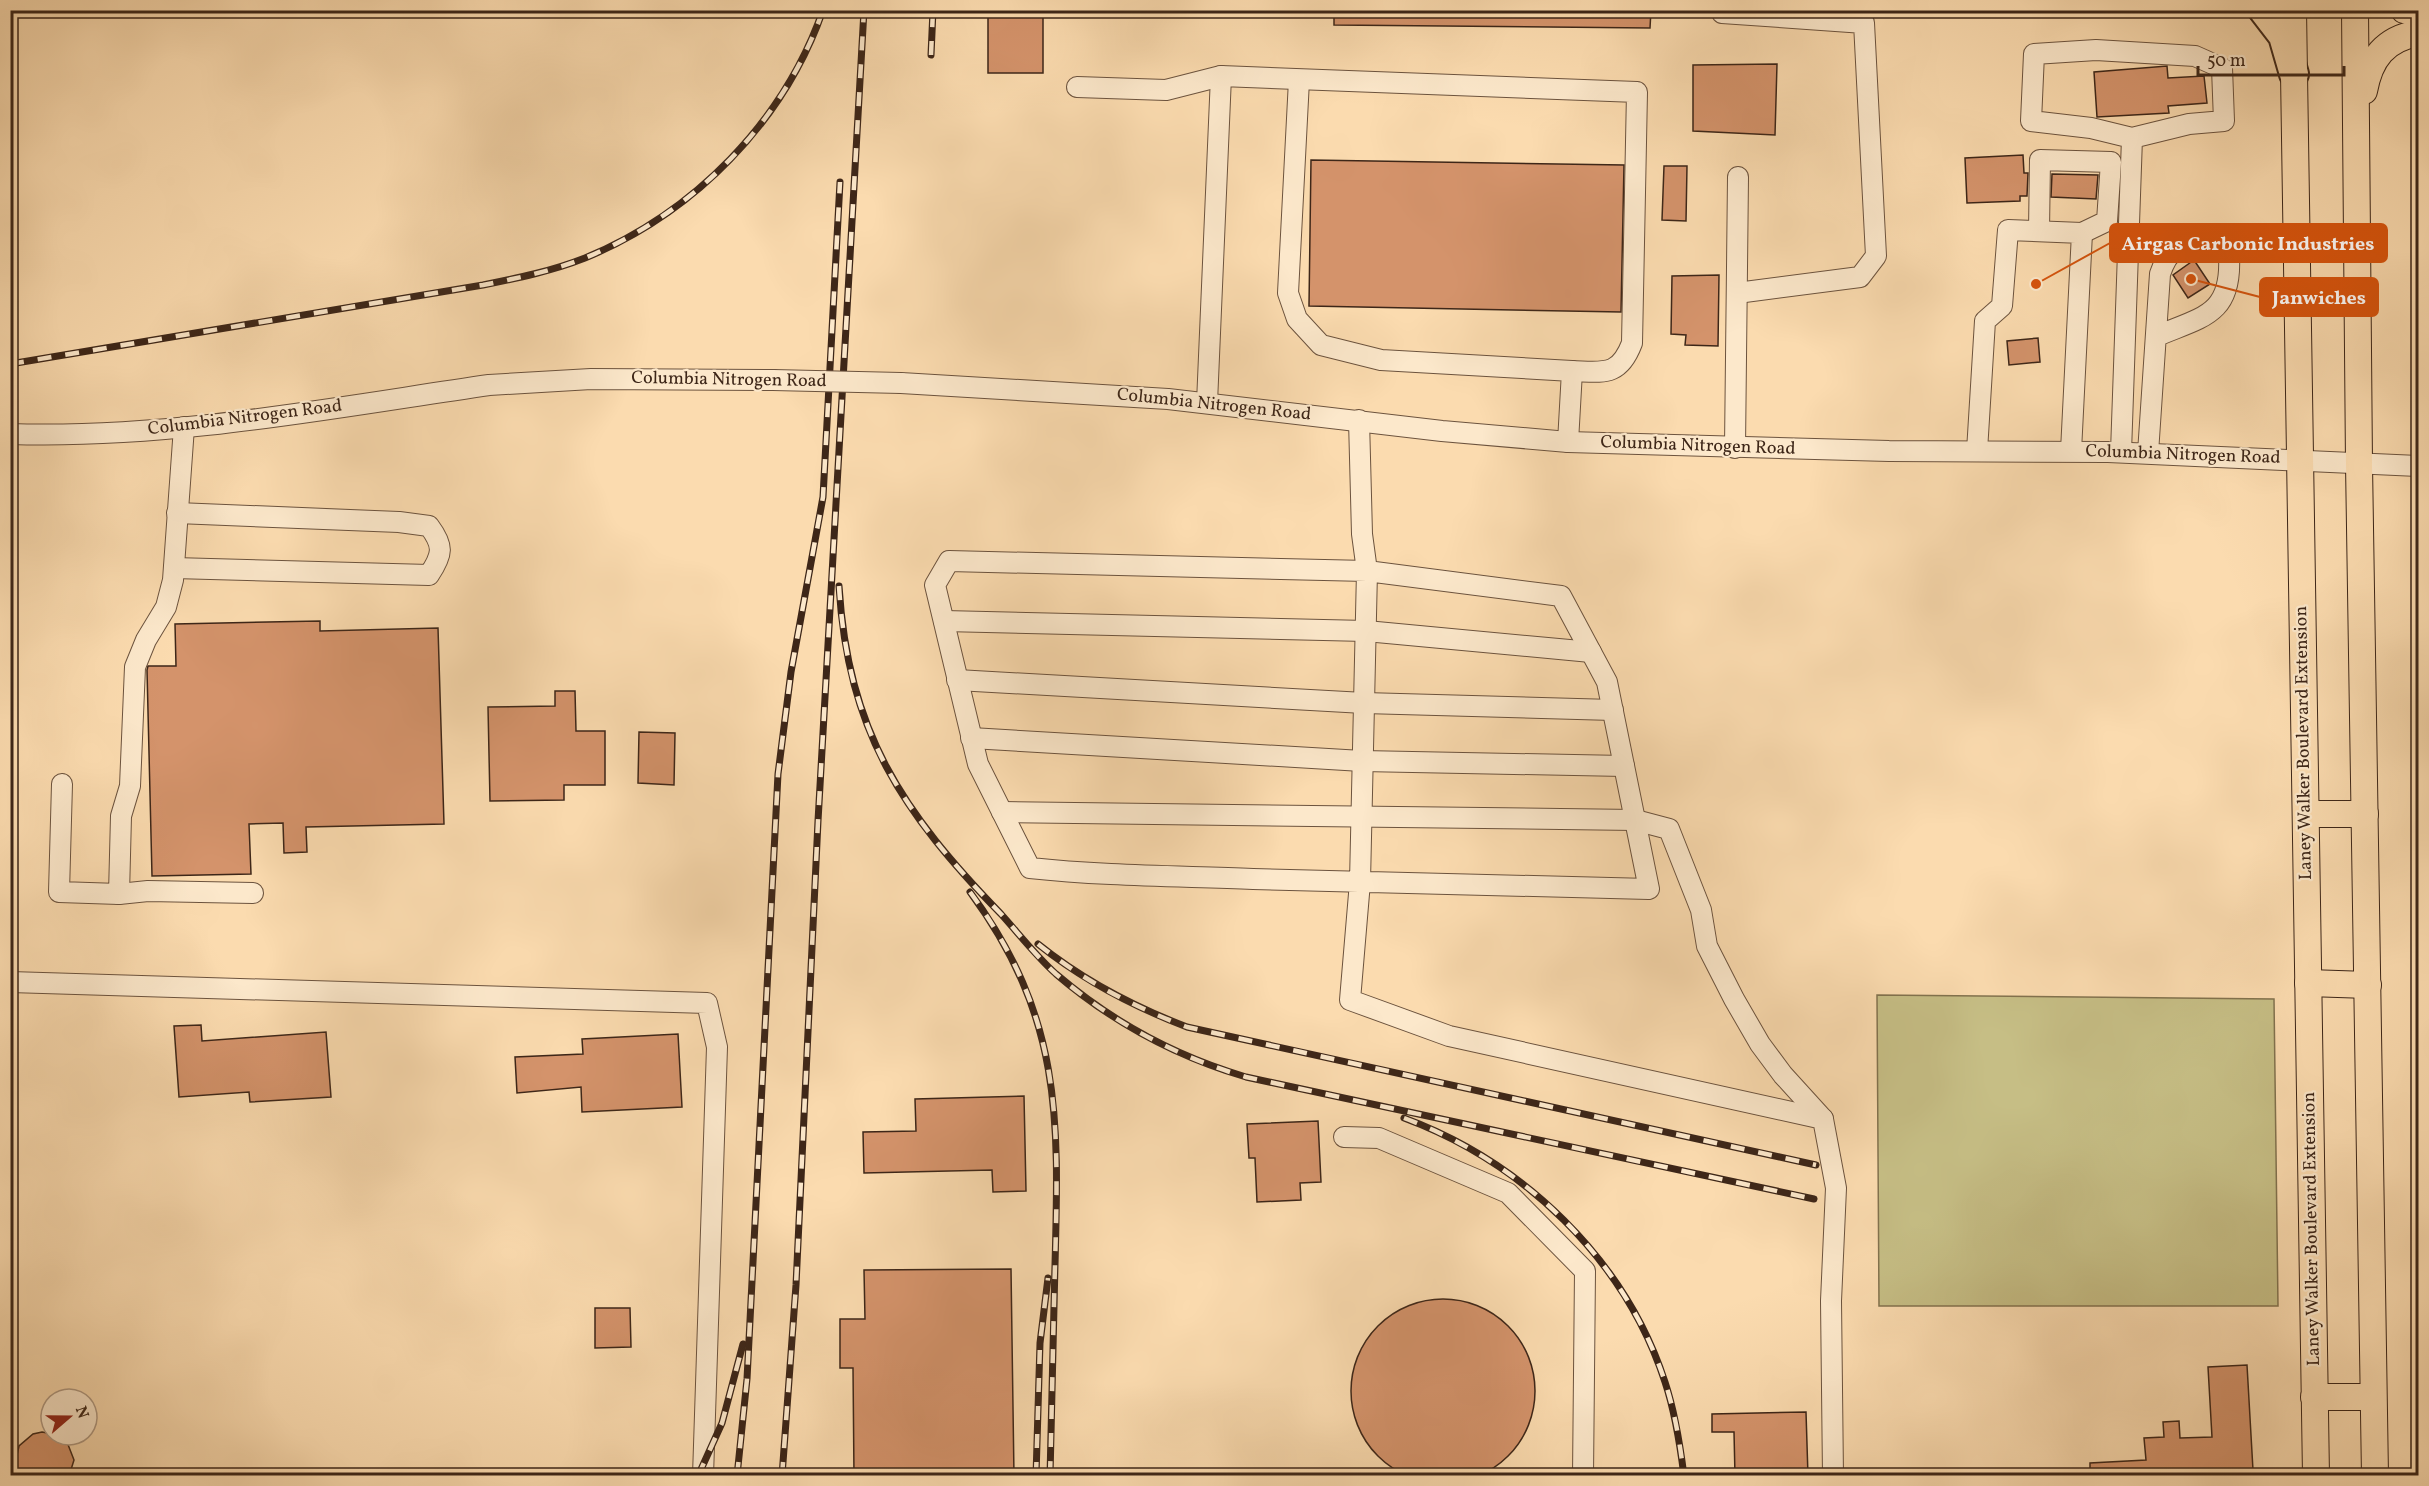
<svg xmlns="http://www.w3.org/2000/svg" width="2429" height="1486" font-family="Vollkorn,serif">
  <style>
    .green { fill: #c6be85; stroke: #82724e; stroke-width: 1.5 }
    .building { fill: #d4936b; stroke: #3d2618; stroke-width: 1.5 }
    .lines { fill: none; stroke-linecap: round; stroke-linejoin: round }
    .minor-casing { stroke: #6c533e; stroke-width: 22 }
    .major-casing { stroke: #3d2618; stroke-width: 28 }
    .highway-casing { stroke: #3d2618; stroke-width: 32 }
    .minor { stroke: #fce8cb; stroke-width: 20 }
    .major { stroke: #fbdbaf; stroke-width: 26 }
    .highway { stroke: #fbdbaf; stroke-width: 28 }
    .rail-casing { stroke: #3d2618; stroke-width: 7 }
    .rail { stroke: #fce8cb; stroke-width: 4.5; stroke-dasharray: 14; stroke-linecap: butt }
    .minor-bridge-casing { stroke: #6c533e; stroke-width: 22; stroke-linecap: butt }
    .minor-bridge { stroke: #fce8cb; stroke-width: 20 }
    .labels { text-anchor: middle; dominant-baseline: central; stroke-width: 4.5; stroke-linejoin: round; paint-order: stroke }
    .street-label { font-size: 18px; fill: #3d2618; stroke: #fce8cb }
    .leader { fill: none; stroke: #d7540d; stroke-width: 2 }
    .callout-dot { fill: #d7540d; stroke: #fce8cb; stroke-width: 2 }
    .callout { fill: #d7540d; stroke: #d7540d; stroke-width: 2 }
    .callout-label { font-size: 20px; text-anchor: middle; font-weight: bold; fill: #fff }
  </style>
  <rect width="100%" height="100%" fill="#fbdbaf"/>
  <filter id="stains"><feTurbulence type="fractalNoise" baseFrequency=".00333" numOctaves="4"/><feColorMatrix values="0 0 0 0 .2 0 0 0 0 .09 0 0 0 0 .02 0 0 0 .5 -.17"/></filter>
  <radialGradient id="worn" r=".72"><stop offset=".6" stop-color="#630" stop-opacity="0"/><stop offset="1" stop-color="#630" stop-opacity=".3"/></radialGradient>
  <polygon class="green" points="1877,995 2274,999 2278,1306 1879,1306"/>
  <g class="building">
    <polygon points="1334,10 1651,10 1650,28 1334,25"/>
    <rect x="988" y="15" width="55" height="58"/>
    <polygon points="1777,64 1775,135 1693,131 1693,65"/>
    <polygon points="2167,66 2168,78 2204,76 2207,103 2168,106 2169,113 2097,117 2094,72"/>
    <polygon points="2023,155 2024,173 2028,173 2027,196 2020,196 2020,201 1967,203 1965,158"/>
    <polygon points="1311,160 1624,165 1621,312 1309,306"/>
    <polygon points="1664,166 1687,166 1686,221 1662,220"/>
    <polygon points="2052,174 2098,175 2096,199 2051,197"/>
    <polygon points="2194,260 2210,284 2188,298 2173,275"/>
    <polygon points="1719,275 1718,346 1685,345 1686,335 1671,334 1672,276"/>
    <polygon points="2038,338 2040,362 2009,365 2007,341"/>
    <polygon points="320,621 320,631 438,628 444,824 306,827 307,852 284,853 283,823 249,824 251,874 152,876 147,670 148,666 176,666 175,624"/>
    <polygon points="555,691 575,691 576,731 605,731 605,785 564,785 564,800 490,801 488,707 555,706"/>
    <polygon points="639,732 675,733 674,785 638,783"/>
    <polygon points="201,1025 202,1041 326,1032 331,1097 250,1102 249,1092 179,1097 174,1026"/>
    <polygon points="678,1034 682,1107 582,1112 581,1087 517,1093 515,1057 583,1054 582,1039"/>
    <polygon points="1024,1096 1026,1191 993,1192 992,1170 864,1173 863,1132 916,1131 915,1099"/>
    <polygon points="1318,1121 1321,1182 1300,1183 1301,1200 1257,1202 1255,1158 1249,1158 1247,1124"/>
    <polygon points="1011,1269 1014,1476 854,1476 853,1368 840,1368 840,1319 865,1319 864,1270"/>
    <circle cx="1443" cy="1391" r="92"/>
    <polygon points="595,1308 630,1308 631,1347 595,1348"/>
    <polygon points="2247,1365 2253,1470 2150,1476 2090,1476 2090,1463 2146,1460 2144,1438 2164,1437 2163,1422 2179,1421 2180,1438 2212,1437 2208,1367"/>
    <polygon points="1806,1412 1808,1476 1735,1476 1734,1432 1712,1432 1712,1414"/>
    <polygon points="42,1432 58,1435 67,1442 74,1460 69,1476 18,1476 15,1464 19,1446 33,1434"/>
  </g>
  <g class="lines">
    <defs>
      <g id="minor">
        <polyline points="1722,13 1864,23 1876,256 1860,277 1737,293"/>
        <polyline points="1299,80 1288,293 1297,319 1321,345 1381,360 1572,371 1568,442"/>
        <polyline points="1077,87 1166,90 1221,76"/>
        <polyline points="2039,231 2040,160 2111,162 2107,221 2082,233"/>
        <polyline points="901,383 1168,399 1442,431 1568,442 1889,451 2108,452 2418,466"/>
        <path d="M1207 403 1221 76 1637 92 1632 343C1619 377 1604 372 1572 371"/>
        <path d="M1359 420 1362 534 1367 571 1561 596 1607 682 1649 889C1517 886 1385 883 1253 879 1179 876 1104 876 1030 868L978 764 935 585 949 561 1367 571 1360 882 1350 1000 1449 1036 1823 1119 1836 1188 1831 1301 1833 1476"/>
        <path d="M10 434C171 439 331 408 489 385L591 379 773 380"/>
        <polyline points="1735,448 1738,177"/>
        <polyline points="1977,451 1985,321 2002,306 2008,230 2082,233 2071,451"/>
        <polyline points="2121,452 2132,138 2189,124 2224,121 2222,68 2195,56 2096,50 2034,54 2031,121 2091,128 2132,138"/>
        <path d="M2148 453 2160 274C2170 244 2183 244 2211 240L2229 257C2232 315 2202 317 2157 336"/>
        <path d="M174 568 429 575C443 554 444 546 429 526L399 522 177 513"/>
        <polyline points="944,621 1366,631 1591,652"/>
        <polyline points="957,680 1364,703 1613,710"/>
        <polyline points="971,738 1362,761 1624,766"/>
        <polyline points="62,784 59,892 119,894 121,816 130,786 135,667 146,640 166,607 173,580 184,427"/>
        <polyline points="1002,812 1635,820 1669,829 1701,910 1707,946 1734,999 1760,1044 1783,1075 1823,1119"/>
        <polyline points="119,894 148,891 253,893"/>
        <polyline points="10,982 707,1003 717,1047 703,1476"/>
        <polyline points="1344,1137 1379,1138 1508,1193 1585,1271 1583,1476"/>
      </g>
      <g id="major">
        <polyline points="2293,10 2316,1476"/>
        <polyline points="2355,10 2359,464 2375,1476"/>
        <polyline points="2404,10 2418,13"/>
        <path d="M2364 91C2370 58 2385 39 2418 33"/>
        <polyline points="2306,814 2365,814"/>
        <polyline points="2308,983 2368,985"/>
        <polyline points="2314,1397 2373,1397"/>
      </g>
      <polyline id="highway" points="2263,10 2283,36 2294,74"/>
    </defs>
    <use href="#minor" class="minor-casing"/>
    <use href="#major" class="major-casing"/>
    <use href="#highway" class="highway-casing"/>
    <use href="#minor" class="minor"/>
    <use href="#major" class="major"/>
    <use href="#highway" class="highway"/>
    <defs>
      <g id="rail">
        <polyline points="931,55 933,10"/>
        <path d="M10 364 483 285C518 278 552 271 585 258 694 213 784 122 823 10"/>
        <path d="M839 586C848 732 902 812 1001 914 1019 934 1036 956 1056 974 1112 1022 1175 1056 1246 1077L1814 1199"/>
        <path d="M970 892C1062 1017 1059 1118 1055 1265 1053 1335 1052 1405 1050 1476"/>
        <path d="M1038 944C1084 981 1132 1006 1187 1027L1816 1165"/>
        <path d="M1404 1118C1523 1162 1625 1259 1665 1382 1675 1412 1680 1444 1684 1476"/>
        <polyline points="698,1476 722,1423 743,1344"/>
        <polyline points="737,1476 747,1379 778,774 791,672 823,497 840,182"/>
        <polyline points="782,1476 796,1285 818,821 864,10"/>
        <polyline points="1036,1476 1040,1343 1048,1278"/>
      </g>
    </defs>
    <use href="#rail" class="rail-casing"/>
    <use href="#rail" class="rail"/>
    <defs>
      <polyline id="minor-bridge" points="773,380 901,383"/>
    </defs>
    <use href="#minor-bridge" class="minor-bridge-casing"/>
    <use href="#minor-bridge" class="minor-bridge"/>
  </g>
  <g class="labels">
    <g class="street-label">
      <text transform="translate(729 380) rotate(1)">Columbia Nitrogen Road</text>
      <text transform="translate(1214 405) rotate(6)">Columbia Nitrogen Road</text>
      <text transform="translate(245 418) rotate(-7)">Columbia Nitrogen Road</text>
      <text transform="translate(1698 446) rotate(2)">Columbia Nitrogen Road</text>
      <text transform="translate(2183 455) rotate(2)">Columbia Nitrogen Road</text>
      <text transform="translate(2304 743) rotate(-91)">Laney Walker Boulevard Extension</text>
      <text transform="translate(2312 1229) rotate(-91)">Laney Walker Boulevard Extension</text>
    </g>
  </g>
  <path class="leader" d="M2036 284L2110 243M2191 279L2260 297"/>
  <g class="callout-dot">
    <circle cx="2036" cy="284" r="6"/>
    <circle cx="2191" cy="279" r="6"/>
  </g>
  <g class="callout">
    <rect x="2110" y="224" width="277" height="38" rx="6"/>
    <rect x="2260" y="278" width="118" height="38" rx="6"/>
  </g>
  <g class="callout-label">
    <text x="2248" y="250">Airgas Carbonic Industries</text>
    <text x="2319" y="304">Janwiches</text>
  </g>
  <rect width="2429" height="1486" fill="none" stroke="#fbdbaf" stroke-width="36"/>
  <rect x="12" y="12" width="2405" height="1462" fill="none" stroke="#3d2618" stroke-width="3"/>
  <rect x="18" y="18" width="2393" height="1450" fill="none" stroke="#3d2618" stroke-width="1.5"/>
  <g transform="translate(69 1417) rotate(70)"><circle r="28" fill="#fce8cb" stroke="#b09a83" stroke-width="1.5"/>
  <path d="M0-4.5L10 22L0 15L-10 22Z" fill="#8f2418"/>
  <text y="-9" font-size="16" font-weight="bold" text-anchor="middle" fill="#3d2618">N</text>
  </g>
  <path d="M2198 66v9h146v-9" fill="none" stroke="#3d2618" stroke-width="3"/>
  <text x="2207" y="66" font-size="18" fill="#3d2618" stroke="#fce8cb" stroke-width="4.5" paint-order="stroke">50 m</text>
  <rect width="100%" height="100%" filter="url(#stains)"/>
  <rect width="100%" height="100%" fill="url(#worn)"/>
</svg>
